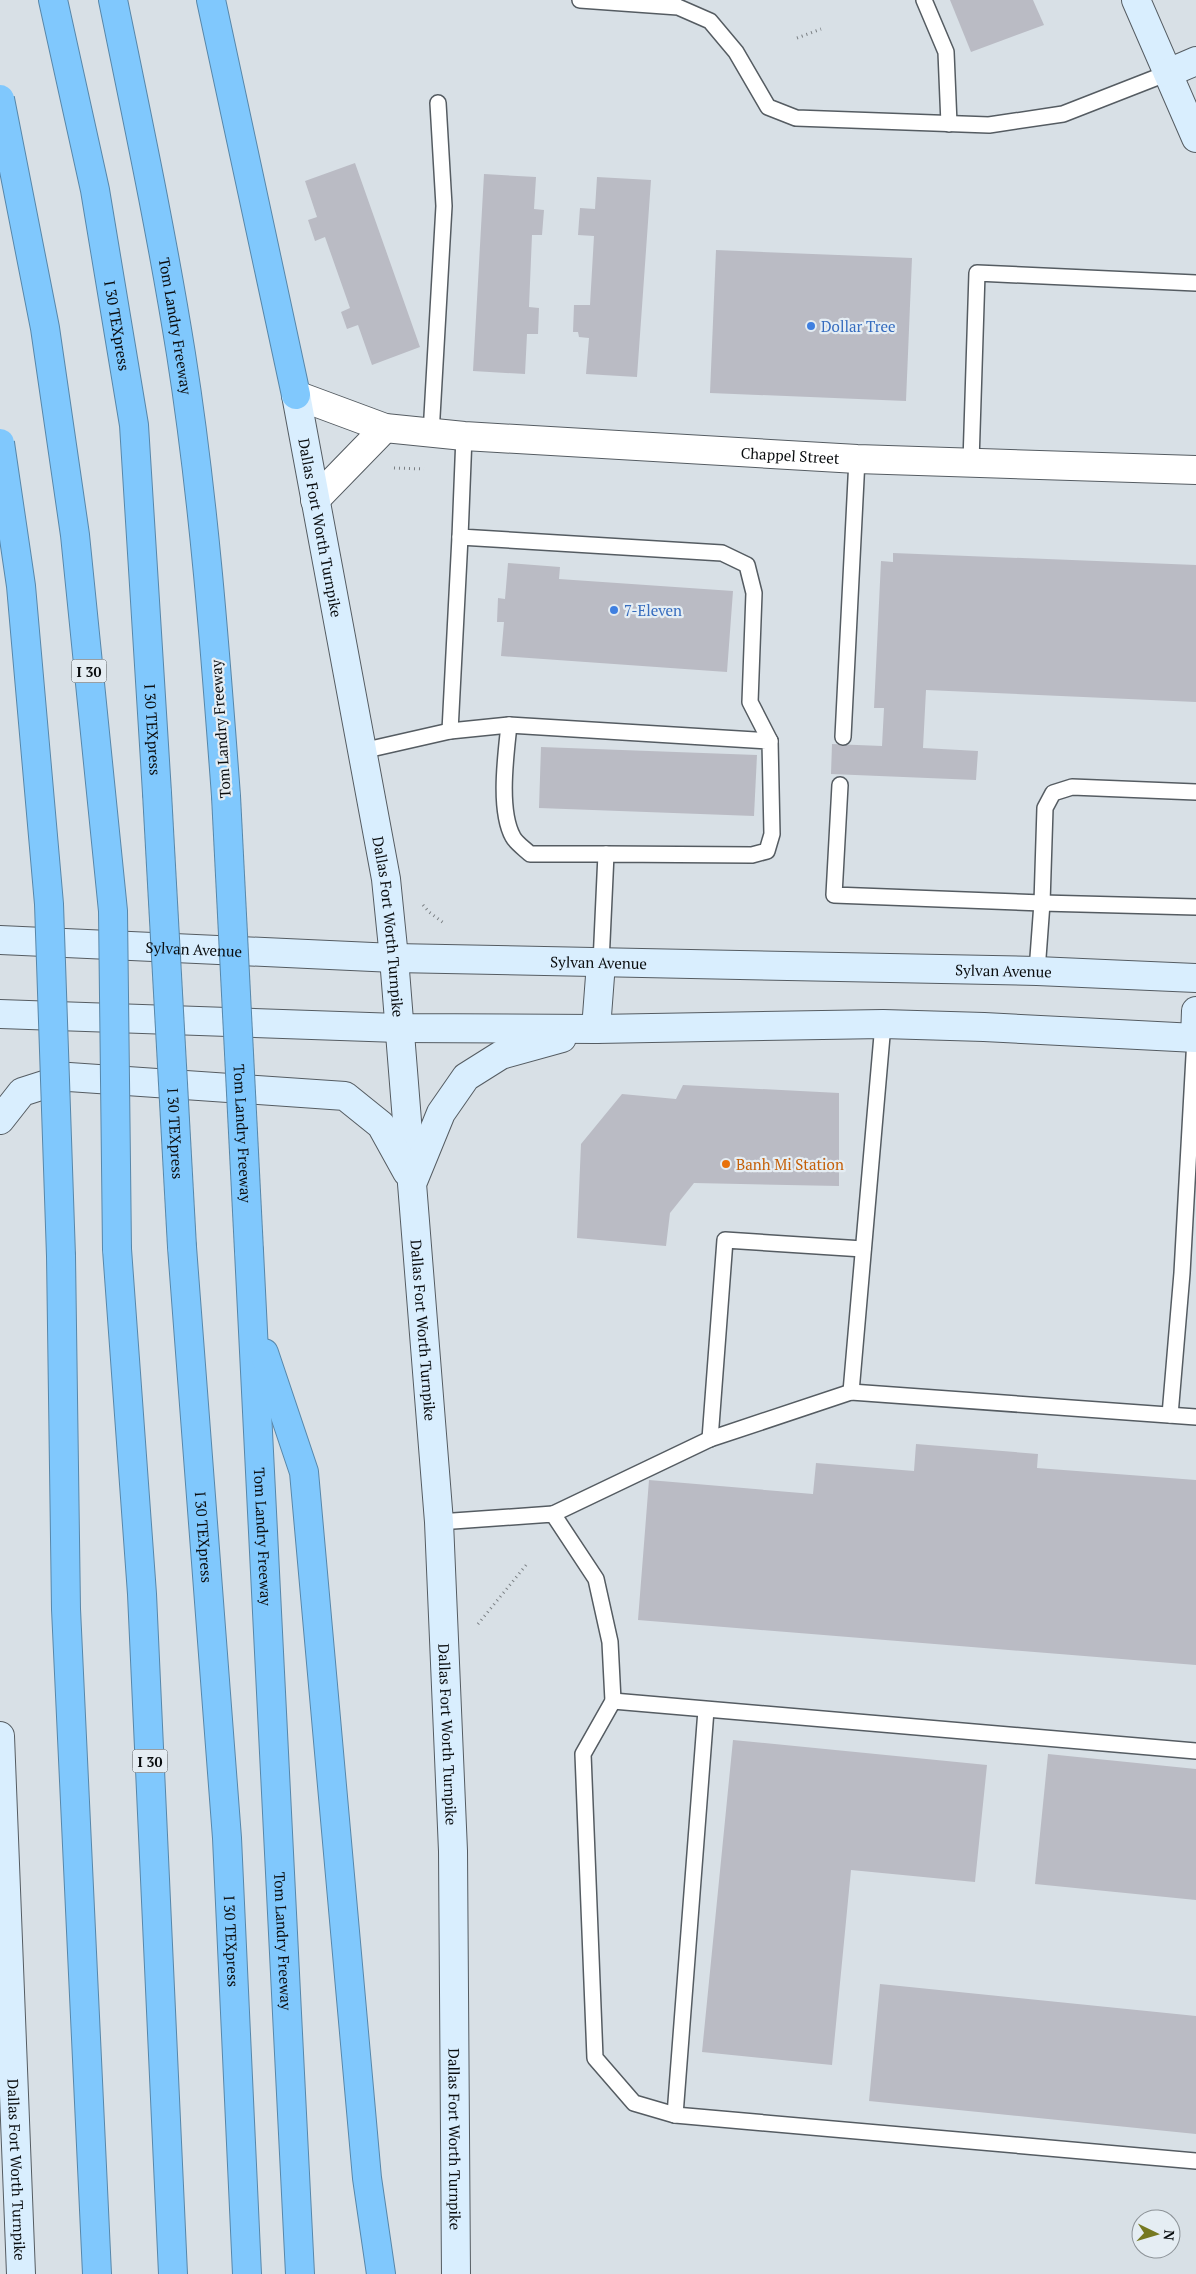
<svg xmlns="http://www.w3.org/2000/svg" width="1196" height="2274" font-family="'PT Serif',serif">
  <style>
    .building { fill: #babbc4 }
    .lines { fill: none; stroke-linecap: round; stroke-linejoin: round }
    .lane-casing { stroke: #555c62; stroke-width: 18 }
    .street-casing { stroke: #555c62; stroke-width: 30 }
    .secondary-casing { stroke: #555c62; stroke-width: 30 }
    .highway-casing { stroke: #5787aa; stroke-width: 30 }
    .path { stroke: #7a7f83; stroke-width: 3; stroke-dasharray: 1 4; stroke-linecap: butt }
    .lane { stroke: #fff; stroke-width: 15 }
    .street { stroke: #fff; stroke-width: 28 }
    .secondary { stroke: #d9eefe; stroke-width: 28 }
    .highway { stroke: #80c8fd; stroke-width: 28 }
    .highway-bridge-casing { stroke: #5787aa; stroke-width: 30; stroke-linecap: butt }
    .highway-bridge { stroke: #80c8fd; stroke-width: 28 }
    .shop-dot { fill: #3f7fe0; stroke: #e5edf3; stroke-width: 2 }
    .food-dot { fill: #e8710a; stroke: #e5edf3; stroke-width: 2 }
    .labels { text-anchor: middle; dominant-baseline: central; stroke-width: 4.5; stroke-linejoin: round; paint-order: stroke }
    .shield { fill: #e5edf3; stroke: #4c5053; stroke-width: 1 }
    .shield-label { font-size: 14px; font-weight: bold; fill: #0a0d0f }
    .street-label { font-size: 15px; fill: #0a0d0f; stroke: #e5edf3 }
    .shop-label { font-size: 15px; fill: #366cbe; stroke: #e5edf3; text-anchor: start }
    .food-label { font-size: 15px; fill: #c56008; stroke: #e5edf3; text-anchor: start }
  </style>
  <rect width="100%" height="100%" fill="#d8e0e6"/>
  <g class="building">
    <polygon points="950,0 1033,0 1044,25 971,52"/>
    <polygon points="355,163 420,347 372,365 358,325 347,329 341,312 350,308 325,237 315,241 308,220 317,217 305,181"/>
    <polygon points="484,174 536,177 534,209 544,210 542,235 532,235 529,307 539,308 538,334 527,334 525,374 473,371"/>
    <polygon points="597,177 651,180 637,377 586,374 589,338 579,337 578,332 573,332 574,305 590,305 594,236 578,235 580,208 595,209"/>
    <polygon points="716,250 912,258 906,401 710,393"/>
    <polygon points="893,553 1196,565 1196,702 926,690 923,748 978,751 976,780 831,774 832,744 882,746 884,708 874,708 881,561 893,562"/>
    <polygon points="508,563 560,567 559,579 733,591 727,672 501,656 504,622 497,622 498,598 505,599"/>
    <polygon points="541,747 757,755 754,816 539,808"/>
    <polygon points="683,1085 839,1093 839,1186 694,1183 670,1213 666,1246 577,1238 581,1144 622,1094 676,1099"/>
    <polygon points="916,1444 1038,1454 1037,1468 1196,1480 1196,1665 638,1620 649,1480 813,1494 816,1463 914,1471"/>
    <polygon points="733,1740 987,1765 975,1882 851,1870 832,2065 702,2052"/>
    <polygon points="1048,1754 1196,1769 1196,1900 1035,1884"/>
    <polygon points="880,1984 1196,2016 1196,2134 869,2101"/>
  </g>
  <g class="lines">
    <defs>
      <g id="lane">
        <polyline points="580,0 678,7 710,21 736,52 768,107 796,118 989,125 1063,114 1168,73"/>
        <polyline points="924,0 946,52 949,124"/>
        <polyline points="431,434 444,206 438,103"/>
        <polyline points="464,436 460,537 722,553 747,565 754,593 750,702 770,741"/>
        <polyline points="971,462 977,273 1196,283"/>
        <path d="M509 725C506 754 498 810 513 837 516 843 525 849 530 854H606"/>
        <polyline points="450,731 460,537"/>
        <polyline points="843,737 857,459"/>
        <polyline points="362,751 450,731 509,725 770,741 772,834 767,851 752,855 606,854 601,963"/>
        <polyline points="840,785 834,895 1042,903 1045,808 1053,793 1072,787 1196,792"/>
        <polyline points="1037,971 1042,903 1196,907"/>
        <polyline points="851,1392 883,1024"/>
        <polyline points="1170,1415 1182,1273 1195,1038"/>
        <polyline points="710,1439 725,1240 863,1249"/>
        <polyline points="553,1514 710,1439 851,1392 1196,1417"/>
        <polyline points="439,1522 553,1514 596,1579 610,1642 613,1701 583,1754 595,2058 634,2103 675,2115 1196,2161"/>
        <polyline points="613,1701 1196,1751"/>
        <polyline points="675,2115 706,1710"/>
      </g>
      <g id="street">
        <path id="s1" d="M296 395 385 428 464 436 857 459 1196 470"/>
        <polyline points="315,500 385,428"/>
      </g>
      <g id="secondary">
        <polyline points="1136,0 1196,138"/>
        <polyline points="1168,73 1196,61"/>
        <path id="s2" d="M296 395 386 879 394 958 439 1522 453 1851 456 2274"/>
        <path id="s3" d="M0 940 394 958 1037 971 1196 978"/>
        <polyline points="0,1014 398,1028 596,1029 883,1024 984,1027 1196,1038"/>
        <polyline points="596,1029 601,963"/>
        <polyline points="1195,1038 1196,1011"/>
        <polyline points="0,1120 22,1092 69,1077 345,1096 381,1125 407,1172"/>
        <polyline points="414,1179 441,1113 466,1077 501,1055 562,1038"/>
        <path id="s4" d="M0 1736 21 2274"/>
      </g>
      <g id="highway">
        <path id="s5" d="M53 0 95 190 134 425 157 793"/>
        <path id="s6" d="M113 0C137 117 162 235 181 354 204 500 215 648 226 796"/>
        <polyline points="211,0 296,395"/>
        <path id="s7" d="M182 1247 227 1838 247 2274"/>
        <polyline points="117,1249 142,1594 173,2274"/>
        <path id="s8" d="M249 1251 300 2274"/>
        <polyline points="61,1256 66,1609 97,2274"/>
        <polyline points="264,1353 304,1472 367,2178 381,2274"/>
      </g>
    </defs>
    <use href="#lane" class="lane-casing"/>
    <use href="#street" class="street-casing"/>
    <use href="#secondary" class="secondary-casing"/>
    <use href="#highway" class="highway-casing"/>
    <g class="path">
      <polyline points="797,38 821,29"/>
      <polyline points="394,468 424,469"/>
      <polyline points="423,905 429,912 445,924"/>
      <polyline points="478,1624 527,1564"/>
    </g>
    <use href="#lane" class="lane"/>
    <use href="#street" class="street"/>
    <use href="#secondary" class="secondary"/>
    <use href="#highway" class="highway"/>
    <defs>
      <g id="highway-bridge">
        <polyline points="0,99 45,328 75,535 113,911 117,1249"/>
        <polyline points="0,443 21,586 49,904 61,1256"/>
        <path id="s9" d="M157 793 182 1247"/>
        <path id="s10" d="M226 796 249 1251"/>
      </g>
    </defs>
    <use href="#highway-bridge" class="highway-bridge-casing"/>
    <use href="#highway-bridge" class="highway-bridge"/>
  </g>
  <g class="shop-dot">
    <circle cx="811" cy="326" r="5"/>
    <circle cx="614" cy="610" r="5"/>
  </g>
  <circle class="food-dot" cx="726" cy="1164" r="5"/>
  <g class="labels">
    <g class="shield">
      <rect x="71.5" y="659.5" width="35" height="23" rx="4"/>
      <rect x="132.5" y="1749.5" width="35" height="23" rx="4"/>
    </g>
    <g class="shield-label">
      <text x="89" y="671">I 30</text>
      <text x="150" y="1761">I 30</text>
    </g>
    <g class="street-label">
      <text stroke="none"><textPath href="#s5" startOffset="332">I 30 TEXpress</textPath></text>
      <text stroke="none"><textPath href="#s6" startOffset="332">Tom Landry Freeway</textPath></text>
      <text stroke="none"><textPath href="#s1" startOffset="501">Chappel Street</textPath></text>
      <text stroke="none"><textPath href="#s2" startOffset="135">Dallas Fort Worth Turnpike</textPath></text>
      <text stroke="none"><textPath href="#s5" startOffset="738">I 30 TEXpress</textPath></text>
      <text transform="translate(220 729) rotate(-94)">Tom Landry Freeway</text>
      <text stroke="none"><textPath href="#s2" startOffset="540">Dallas Fort Worth Turnpike</textPath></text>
      <text stroke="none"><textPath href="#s3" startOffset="194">Sylvan Avenue</textPath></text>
      <text stroke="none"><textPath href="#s3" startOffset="599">Sylvan Avenue</textPath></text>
      <text stroke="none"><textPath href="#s3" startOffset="1004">Sylvan Avenue</textPath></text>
      <text stroke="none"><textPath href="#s10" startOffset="338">Tom Landry Freeway</textPath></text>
      <text stroke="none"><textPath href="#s9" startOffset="341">I 30 TEXpress</textPath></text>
      <text stroke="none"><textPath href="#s2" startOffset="945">Dallas Fort Worth Turnpike</textPath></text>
      <text stroke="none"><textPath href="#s8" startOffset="286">Tom Landry Freeway</textPath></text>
      <text stroke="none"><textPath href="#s7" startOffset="291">I 30 TEXpress</textPath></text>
      <text stroke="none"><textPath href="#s2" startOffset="1350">Dallas Fort Worth Turnpike</textPath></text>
      <text stroke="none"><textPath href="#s7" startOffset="696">I 30 TEXpress</textPath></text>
      <text stroke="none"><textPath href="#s8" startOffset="691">Tom Landry Freeway</textPath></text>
      <text stroke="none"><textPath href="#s2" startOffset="1755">Dallas Fort Worth Turnpike</textPath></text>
      <text stroke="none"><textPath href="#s4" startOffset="434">Dallas Fort Worth Turnpike</textPath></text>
    </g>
    <g class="shop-label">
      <text x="821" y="326">Dollar Tree</text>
      <text x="624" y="610">7-Eleven</text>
    </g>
    <g class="food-label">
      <text x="736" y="1164">Banh Mi Station</text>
    </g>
  </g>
  <g transform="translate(1156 2234) rotate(95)"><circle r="24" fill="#e5edf3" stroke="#8d9398"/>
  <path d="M0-4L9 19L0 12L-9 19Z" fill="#767921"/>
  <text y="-8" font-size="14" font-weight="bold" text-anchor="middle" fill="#0a0d0f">N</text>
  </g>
</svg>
